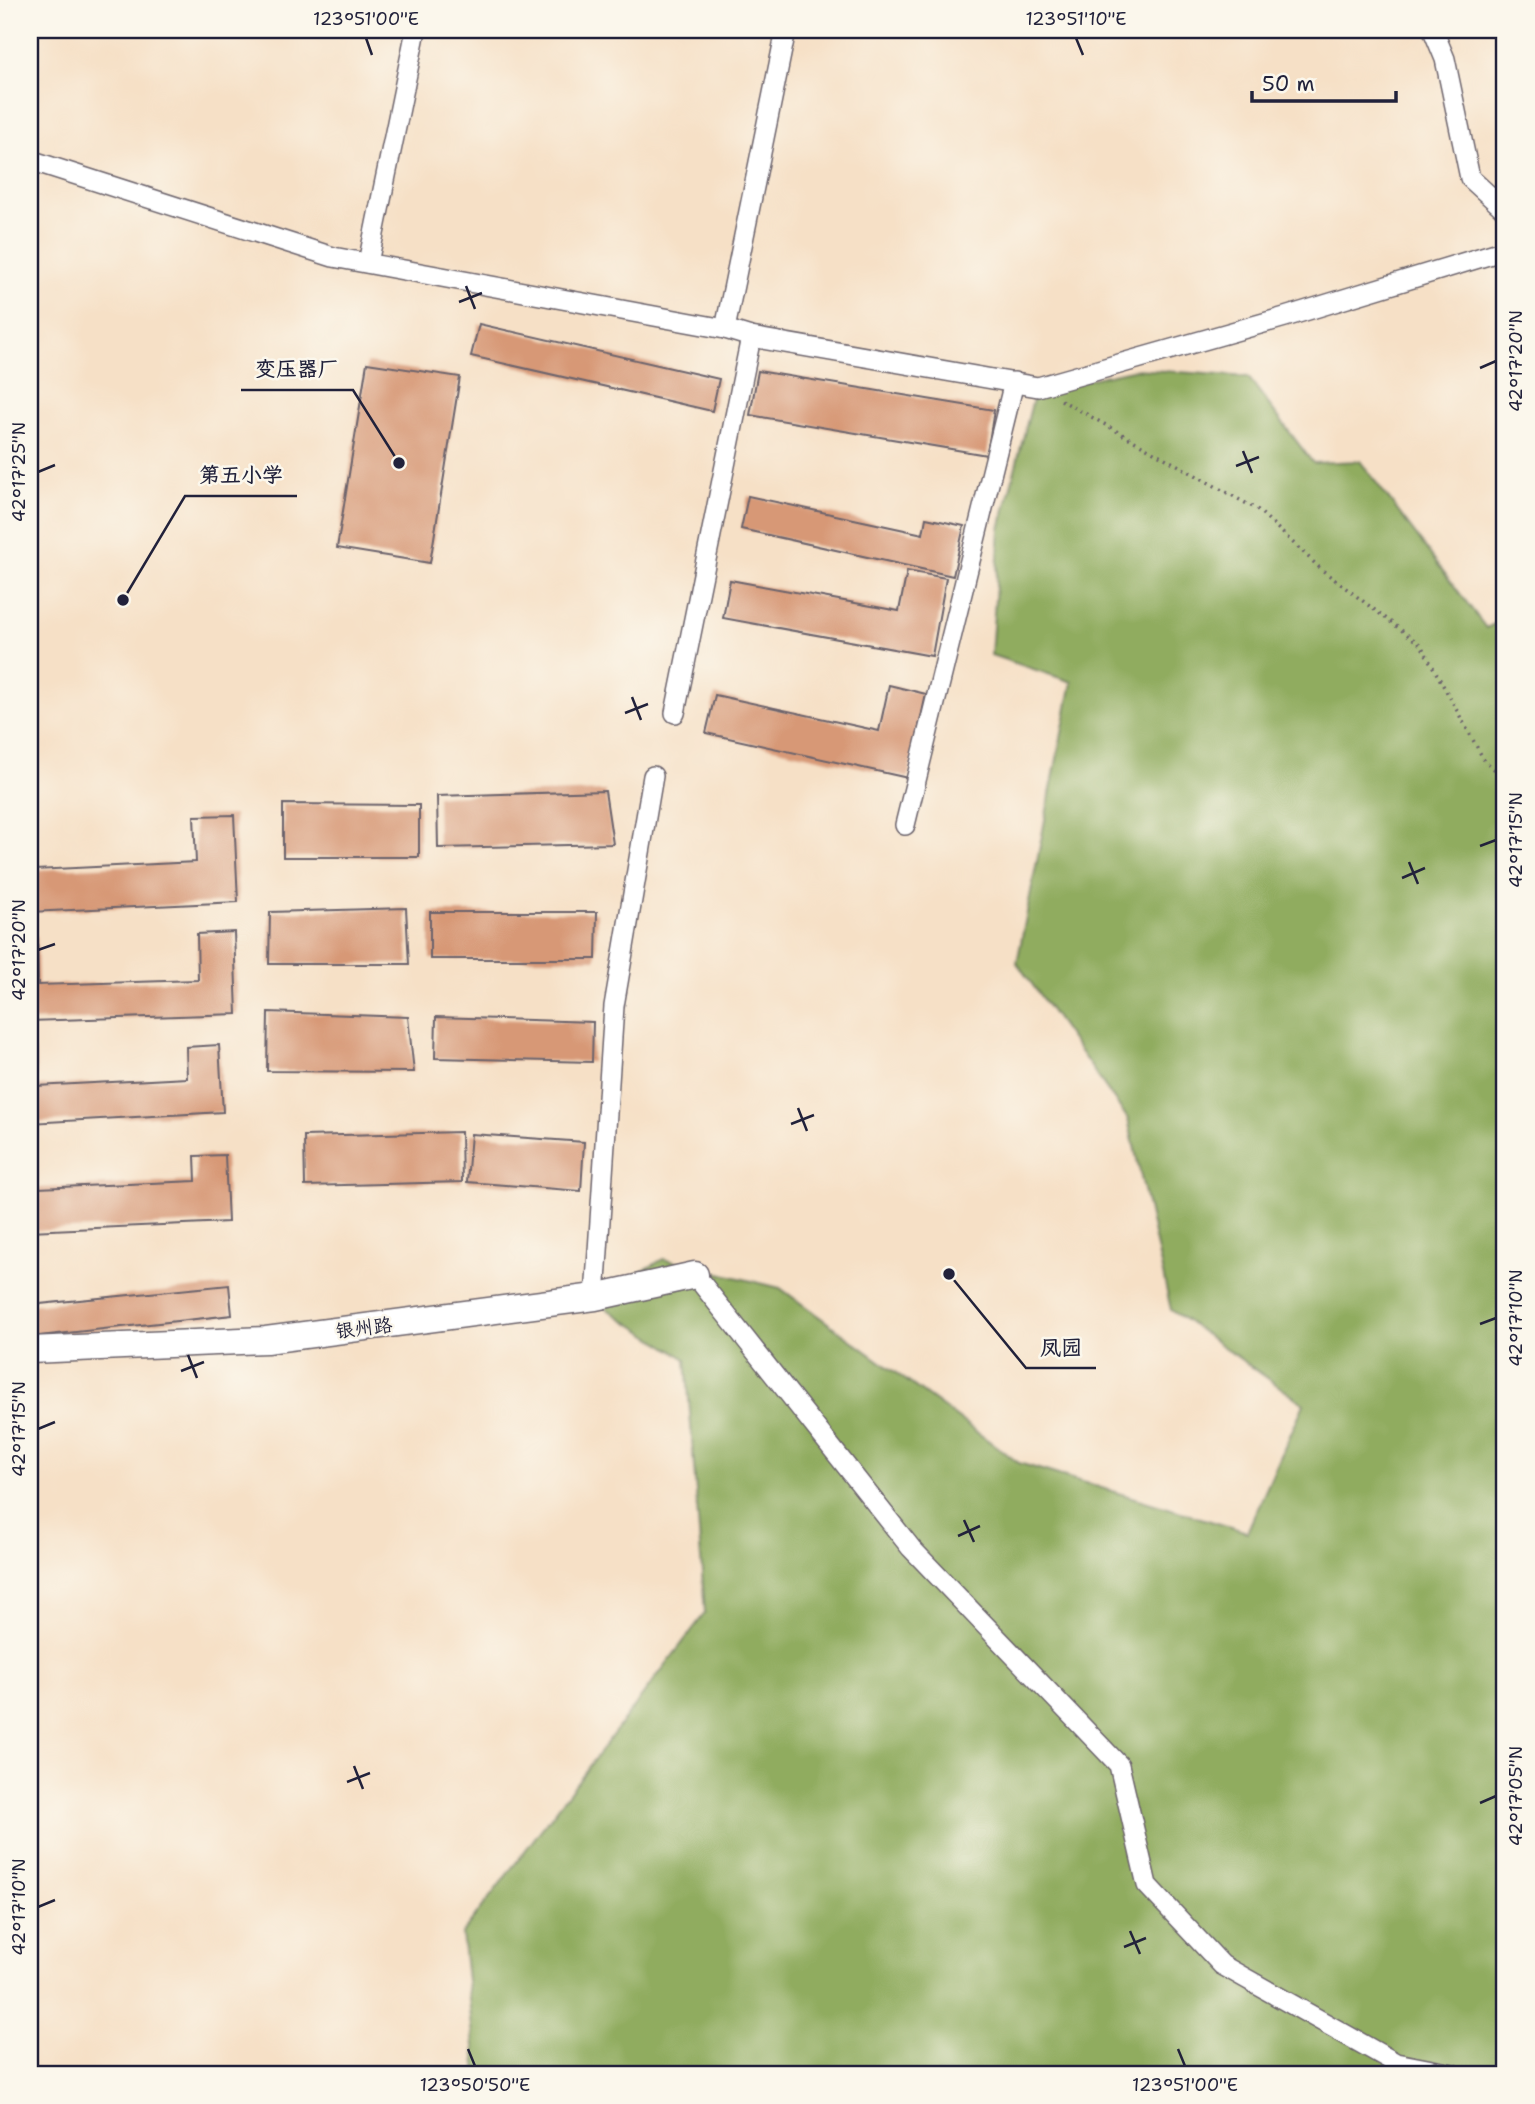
<svg xmlns="http://www.w3.org/2000/svg" width="1535" height="2104" font-family="'Shantell Sans','LXGW WenKai TC',sans-serif">
  <style>
    .forest { fill: #90ac5f; stroke: #59674d; stroke-width: 2 }
    .building { fill: #d79876 }
    .lines { fill: none; stroke-linecap: round; stroke-linejoin: round }
    .minor-casing { stroke: #6c646c; stroke-width: 22 }
    .secondary-casing { stroke: #6c646c; stroke-width: 29 }
    .path { stroke: #6c646c; stroke-width: 3.5; stroke-dasharray: 2 5; stroke-linecap: butt }
    .minor { stroke: #fff; stroke-width: 19 }
    .secondary { stroke: #fff; stroke-width: 26 }
    .ticks { fill: none; stroke: #22223b; stroke-width: 2.5 }
    .labels { text-anchor: middle; dominant-baseline: central; stroke-width: 5; stroke-linejoin: round; paint-order: stroke }
    .street-label { font-size: 19px; fill: #22223b; stroke: #fbf7ec }
    .leader { fill: none; stroke: #22223b; stroke-width: 2.5 }
    .callout-dot { fill: #22223b; stroke: #fbf7ec; stroke-width: 2.5 }
    .callout-label { font-size: 21px; text-anchor: middle; font-weight: bold; fill: #22223b; stroke: #fbf7ec; stroke-width: 5; stroke-linejoin: round; paint-order: stroke }
    .neatline { fill: none; stroke: #22223b; stroke-width: 2.5 }
    .ticks-label { font-size: 18px; text-anchor: middle; fill: #22223b }
  </style>
  <rect width="100%" height="100%" fill="#fbf7ec"/>
  <filter id="ink" filterUnits="userSpaceOnUse"><feTurbulence type="fractalNoise" baseFrequency=".0143" numOctaves="2"/><feDisplacementMap in="SourceGraphic" scale="14" xChannelSelector="R" yChannelSelector="G"/><feConvolveMatrix kernelMatrix="1 2 1 2 8 2 1 2 1" color-interpolation-filters="sRGB"/></filter>
  <filter id="wash" filterUnits="userSpaceOnUse"><feTurbulence type="fractalNoise" baseFrequency=".00686" numOctaves="4" result="noise"/><feDisplacementMap in="SourceGraphic" scale="28" xChannelSelector="R" yChannelSelector="G"/><feGaussianBlur stdDeviation="1.57" result="paint"/><feColorMatrix in="noise" values="0 0 0 0 0 0 0 0 0 0 0 0 0 0 0 0 0 1.4 0 .05"/><feComposite in="paint" operator="in"/></filter>
  <g filter="url(#wash)">
    <rect width="100%" height="100%" fill="#f6e0c6"/>
    <polygon class="forest" points="1136,369 1248,377 1313,463 1360,461 1486,628 1505,619 1505,2074 477,2074 462,1934 705,1613 686,1359 593,1300 663,1259 780,1288 1019,1463 1247,1532 1304,1404 1171,1310 1128,1119 1017,963 1072,682 991,655 1000,529 1035,391"/>
    <g id="blocks">
      <g class="building">
        <polygon points="479,324 719,379 712,411 471,356"/>
        <polygon points="367,363 460,377 430,563 337,548"/>
        <polygon points="758,371 994,410 987,455 750,415"/>
        <polygon points="748,496 923,534 926,518 964,526 953,576 741,529"/>
        <polygon points="907,571 946,578 932,656 723,618 730,580 899,611"/>
        <polygon points="889,685 926,694 908,778 706,733 715,695 879,731"/>
        <polygon points="605,791 613,844 438,848 437,796"/>
        <polygon points="283,804 419,805 419,857 283,857"/>
        <polygon points="234,815 238,902 30,912 30,826 33,825 35,870 196,862 194,816"/>
        <polygon points="406,908 409,964 269,964 270,912"/>
        <polygon points="430,912 597,912 596,959 430,959"/>
        <polygon points="234,932 237,1014 30,1021 30,937 37,937 38,985 198,980 197,934"/>
        <polygon points="268,1012 408,1017 414,1072 267,1071"/>
        <polygon points="436,1017 593,1022 592,1062 435,1058"/>
        <polygon points="219,1045 223,1112 30,1123 30,1050 35,1050 37,1086 187,1078 186,1047"/>
        <polygon points="461,1132 462,1182 305,1186 304,1136"/>
        <polygon points="471,1134 584,1142 581,1191 467,1182"/>
        <polygon points="30,1154 37,1154 38,1188 196,1181 195,1156 225,1155 228,1222 30,1231"/>
        <polygon points="229,1285 232,1315 30,1337 30,1305"/>
      </g>
    </g>
  </g>
  <g filter="url(#ink)">
    <use href="#blocks" fill-opacity="0" stroke="#6c646c" stroke-width="2"/>
    <g class="lines">
      <defs>
        <g id="minor">
          <polyline points="1433,30 1445,59 1470,178 1505,210"/>
          <polyline points="30,160 333,257 725,329 751,337 1038,387 1285,317 1505,250"/>
          <polyline points="368,263 416,30"/>
          <polyline points="725,329 786,30"/>
          <polyline points="675,713 751,337"/>
          <polyline points="905,825 1014,382"/>
          <polyline points="695,1275 911,1548 1119,1765 1147,1885 1222,1965 1396,2063 1453,2074"/>
          <polyline points="595,1297 614,1006 653,776"/>
        </g>
        <polyline id="secondary" points="30,1350 266,1340 595,1297 695,1275"/>
      </defs>
      <use href="#minor" class="minor-casing"/>
      <use href="#secondary" class="secondary-casing"/>
      <polyline class="path" points="1061,400 1258,510 1322,570 1421,645 1484,760 1505,779"/>
      <use href="#minor" class="minor"/>
      <use href="#secondary" class="secondary"/>
    </g>
  </g>
  <path class="ticks" d="M366 38 372 55M1076 38 1083 55M466 286 475 309M459 302 482 293M1480 368 1496 361M1243 451 1252 473M1236 466 1259 457M38 472 55 465M632 697 641 720M625 713 648 704M1480 846 1496 840M1409 862 1418 884M1402 878 1425 868M38 950 55 944M798 1108 807 1131M791 1124 814 1115M1480 1324 1496 1318M188 1355 197 1378M181 1371 204 1362M38 1429 55 1422M964 1520 974 1542M958 1536 980 1526M354 1766 363 1789M347 1782 370 1773M1480 1803 1496 1796M38 1907 55 1900M1130 1931 1140 1954M1124 1947 1146 1938M468 2049 475 2066M1178 2049 1185 2066"/>
  <g class="labels">
    <g class="street-label">
      <text transform="translate(364 1328) rotate(-7)">银州路</text>
    </g>
  </g>
  <path class="leader" d="M399 463L353 390H241M123 600L185 496H297M949 1274L1026 1368H1096"/>
  <g class="callout-dot">
    <circle cx="399" cy="463" r="7"/>
    <circle cx="123" cy="600" r="7"/>
    <circle cx="949" cy="1274" r="7"/>
  </g>
  <g class="callout-label">
    <text x="297" y="376">变压器厂</text>
    <text x="241" y="482">第五小学</text>
    <text x="1061" y="1355">凤园</text>
  </g>
  <rect width="1535" height="2104" fill="none" stroke="#fbf7ec" stroke-width="77"/>
  <path d="M1252 91v10h144v-10" fill="none" stroke="#22223b" stroke-width="3.5"/>
  <text x="1262" y="91" font-size="21" fill="#22223b" stroke="#fbf7ec" stroke-width="5" paint-order="stroke">50 m</text>
  <rect x="38" y="38" width="1458" height="2028" class="neatline"/>
  <g class="ticks-label">
    <text x="366" y="25">123°51'00"E</text>
    <text x="1076" y="25">123°51'10"E</text>
    <text transform="translate(1516 361) rotate(-90)" y="6">42°17'20"N</text>
    <text transform="translate(19 472) rotate(-90)" y="6">42°17'25"N</text>
    <text transform="translate(1516 840) rotate(-90)" y="6">42°17'15"N</text>
    <text transform="translate(19 950) rotate(-90)" y="6">42°17'20"N</text>
    <text transform="translate(1516 1318) rotate(-90)" y="6">42°17'10"N</text>
    <text transform="translate(19 1429) rotate(-90)" y="6">42°17'15"N</text>
    <text transform="translate(1516 1796) rotate(-90)" y="6">42°17'05"N</text>
    <text transform="translate(19 1907) rotate(-90)" y="6">42°17'10"N</text>
    <text x="475" y="2091">123°50'50"E</text>
    <text x="1185" y="2091">123°51'00"E</text>
  </g>
</svg>
